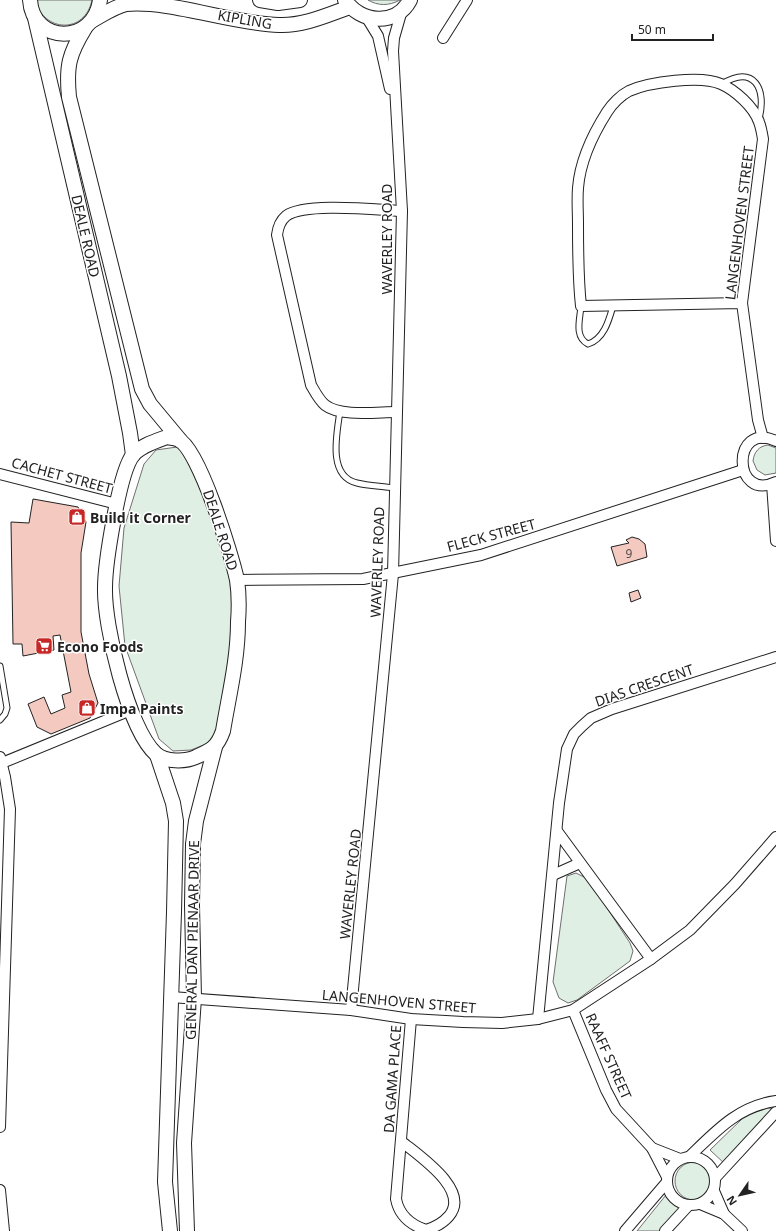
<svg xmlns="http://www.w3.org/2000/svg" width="776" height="1231" font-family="'Noto Sans',sans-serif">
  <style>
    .green { fill: #e0efe3; stroke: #6f6f6f }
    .building { fill: #f3c9c0; stroke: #222 }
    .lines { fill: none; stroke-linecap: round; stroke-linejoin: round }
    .lane-casing { stroke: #222; stroke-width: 7 }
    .street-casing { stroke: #222; stroke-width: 12 }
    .secondary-casing { stroke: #222; stroke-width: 16 }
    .lane { stroke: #fff; stroke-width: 5 }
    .street { stroke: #fff; stroke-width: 10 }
    .secondary { stroke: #fff; stroke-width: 14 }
    .labels { text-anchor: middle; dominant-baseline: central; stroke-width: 3; stroke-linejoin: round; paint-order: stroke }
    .number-label { font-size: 12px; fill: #564c4a }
    .street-label { font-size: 14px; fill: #222; stroke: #fff }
    .poi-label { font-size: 14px; font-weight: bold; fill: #222; stroke: #fff; text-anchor: start }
  </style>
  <rect width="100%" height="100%" fill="#fff"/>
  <g class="green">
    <path d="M35 0H92C85 34 44 33 35 0Z"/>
    <path d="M368 0H400C389 6 378 6 368 0Z"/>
    <path d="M768 445 776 448V473L765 475 757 470 753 461C754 452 759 446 768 445Z"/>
    <polygon points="177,447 195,461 227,550 237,604 222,724 211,742 191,750 173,751 159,739 125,646 119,586 124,528 144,464 156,450"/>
    <polygon points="576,873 588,879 630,943 633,951 630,961 577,1000 568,1003 559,998 553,982 567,876"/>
    <polygon points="768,1108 775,1109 725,1164 710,1150 746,1115"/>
    <circle cx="694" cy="1181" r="19"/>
    <polygon points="666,1195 684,1212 661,1231 637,1231"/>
  </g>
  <g class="building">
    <polygon points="33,499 78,507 86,522 81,553 81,632 89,674 98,703 90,718 51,734 37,727 28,704 44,697 51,714 65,708 62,695 71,692 60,635 53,636 54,650 23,656 22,644 13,644 11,522 29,523"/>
    <polygon points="632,537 639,539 645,544 647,557 617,566 611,547 629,543 626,540"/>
    <polygon points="638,590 641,598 631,602 629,593"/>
  </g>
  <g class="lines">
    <defs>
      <g id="lane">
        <path d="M722 84C754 64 767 89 759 119"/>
        <path d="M581 306C580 319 574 337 588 344 604 339 609 320 613 306"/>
        <path d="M340 411C337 433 327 476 357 483 369 486 382 486 394 488"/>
        <polyline points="0,666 7,708 5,714 0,720"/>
      </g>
      <g id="street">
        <polyline points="367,18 378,36 390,89"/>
        <polyline points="443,38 467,0"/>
        <path d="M742 303 581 306C578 279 578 252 578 224 578 212 577 200 578 188 580 162 593 134 607 112 612 104 621 95 629 91 649 82 701 75 721 84 735 90 754 107 759 122 761 127 762 133 763 139L742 303 758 420 763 438"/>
        <path d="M396 412C377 412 340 417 325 405 319 400 315 392 311 385L277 235C278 227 280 221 286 216 305 202 378 210 402 211"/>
        <path d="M776 441C731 420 732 503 776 482"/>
        <polyline points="0,474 117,504"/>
        <polyline points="772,484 776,541"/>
        <polyline points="237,580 363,579 481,555 743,470"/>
        <polyline points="0,757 5,777 10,809 0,1127"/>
        <polyline points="2,763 131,710"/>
        <polyline points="557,831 651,959"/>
        <polyline points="553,875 580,863"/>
        <polyline points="171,997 351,1010 411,1019 463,1022 502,1023 538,1019 573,1010 651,959 690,930 735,884 776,837"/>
        <polyline points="351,1010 393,574 402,211 393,51 394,38 402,10"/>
        <polyline points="573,1010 606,1090 616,1109 652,1148 667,1177"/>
        <polyline points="538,1019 559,803 567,749 574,734 582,726 591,718 612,709 776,657"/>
        <path d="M401 1141C419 1156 471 1190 449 1216 443 1223 436 1227 426 1230 411 1225 399 1215 396 1199L411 1019"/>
        <polyline points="652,1148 680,1159"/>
        <circle cx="691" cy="1181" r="24"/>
        <path d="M689 1157C715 1132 738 1106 776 1101"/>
        <polyline points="716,1177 776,1112"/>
        <polyline points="0,1190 4,1231"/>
        <polyline points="714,1191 724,1214"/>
        <polyline points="700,1204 724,1214 742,1231"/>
        <polyline points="625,1231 667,1182"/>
        <polyline points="665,1231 688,1206"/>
      </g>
      <g id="secondary">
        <path d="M30 0C33 45 94 45 100 0"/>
        <polyline points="260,0 278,3 300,0"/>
        <path d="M345 0C360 23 396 27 410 0"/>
        <polyline points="35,18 119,376 130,433 133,455"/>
        <path d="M93 20C104 14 114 7 126 4 171 0 233 24 279 25 304 26 327 15 350 7"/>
        <path d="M85 28C69 54 66 66 69 97L142 389 150 404 180 440"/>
        <path d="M167 437C171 438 176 438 179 440 199 449 232 556 237 580 239 593 239 609 238 622 238 659 229 695 223 731 217 748 211 750 196 757 185 762 165 762 156 754 128 729 104 625 105 588 105 565 119 472 133 455 140 446 156 441 167 437Z"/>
        <polyline points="157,755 173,803 176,821 174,912 165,1182 170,1231"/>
        <polyline points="187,1231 184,1143 194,998 192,905 193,844 196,821 215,747"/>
      </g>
    </defs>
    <use href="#lane" class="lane-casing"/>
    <use href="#street" class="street-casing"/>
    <use href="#secondary" class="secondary-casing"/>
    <use href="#lane" class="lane"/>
    <use href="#street" class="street"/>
    <use href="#secondary" class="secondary"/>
  </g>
  <defs>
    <symbol id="shop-square" viewBox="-11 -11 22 22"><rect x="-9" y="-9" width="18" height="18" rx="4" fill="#c62828" stroke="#fff"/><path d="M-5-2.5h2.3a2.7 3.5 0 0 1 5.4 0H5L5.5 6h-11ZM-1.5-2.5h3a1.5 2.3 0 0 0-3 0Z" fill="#fff"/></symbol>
    <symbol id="supermarket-square" viewBox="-11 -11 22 22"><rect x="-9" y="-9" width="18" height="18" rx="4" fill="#c62828" stroke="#fff"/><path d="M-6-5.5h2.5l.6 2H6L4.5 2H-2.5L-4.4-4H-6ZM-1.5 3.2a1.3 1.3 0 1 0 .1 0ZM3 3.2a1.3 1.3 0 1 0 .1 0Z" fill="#fff"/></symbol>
  </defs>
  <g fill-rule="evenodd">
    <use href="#shop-square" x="67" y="507" width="20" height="20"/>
    <use href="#supermarket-square" x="34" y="636" width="20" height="20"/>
    <use href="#shop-square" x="77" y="698" width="20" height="20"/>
  </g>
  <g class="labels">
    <g class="number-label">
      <text x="629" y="553">9</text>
    </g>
    <g class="street-label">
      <text transform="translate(245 19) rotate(10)">KIPLING</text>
      <text transform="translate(739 223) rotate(-83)">LANGENHOVEN STREET</text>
      <text transform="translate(86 236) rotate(77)">DEALE ROAD</text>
      <text transform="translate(386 239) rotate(-90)">WAVERLEY ROAD</text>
      <text transform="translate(62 475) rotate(15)">CACHET STREET</text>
      <text transform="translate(221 530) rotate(72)">DEALE ROAD</text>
      <text transform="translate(491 535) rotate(-15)">FLECK STREET</text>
      <text transform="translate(377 562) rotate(-88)">WAVERLEY ROAD</text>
      <text transform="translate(644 685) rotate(-19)">DIAS CRESCENT</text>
      <text transform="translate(350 884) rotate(-84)">WAVERLEY ROAD</text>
      <text transform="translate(192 940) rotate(-89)">GENERAL DAN PIENAAR DRIVE</text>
      <text transform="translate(399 1001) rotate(5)">LANGENHOVEN STREET</text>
      <text transform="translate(609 1056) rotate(66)">RAAFF STREET</text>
      <text transform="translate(392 1079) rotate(-86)">DA GAMA PLACE</text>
    </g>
    <g class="poi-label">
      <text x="90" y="517">Build it Corner</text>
      <text x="57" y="646">Econo Foods</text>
      <text x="100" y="708">Impa Paints</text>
    </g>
  </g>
  <g transform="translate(740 1195) rotate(236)" stroke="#ffffff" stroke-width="3" paint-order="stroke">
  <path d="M0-3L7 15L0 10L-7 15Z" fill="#222222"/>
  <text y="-6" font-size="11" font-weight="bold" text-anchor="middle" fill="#222222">N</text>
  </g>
  <path d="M632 34v6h81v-6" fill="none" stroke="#222222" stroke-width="2"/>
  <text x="638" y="34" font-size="12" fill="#222222" stroke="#ffffff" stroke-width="3" paint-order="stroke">50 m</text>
</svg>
